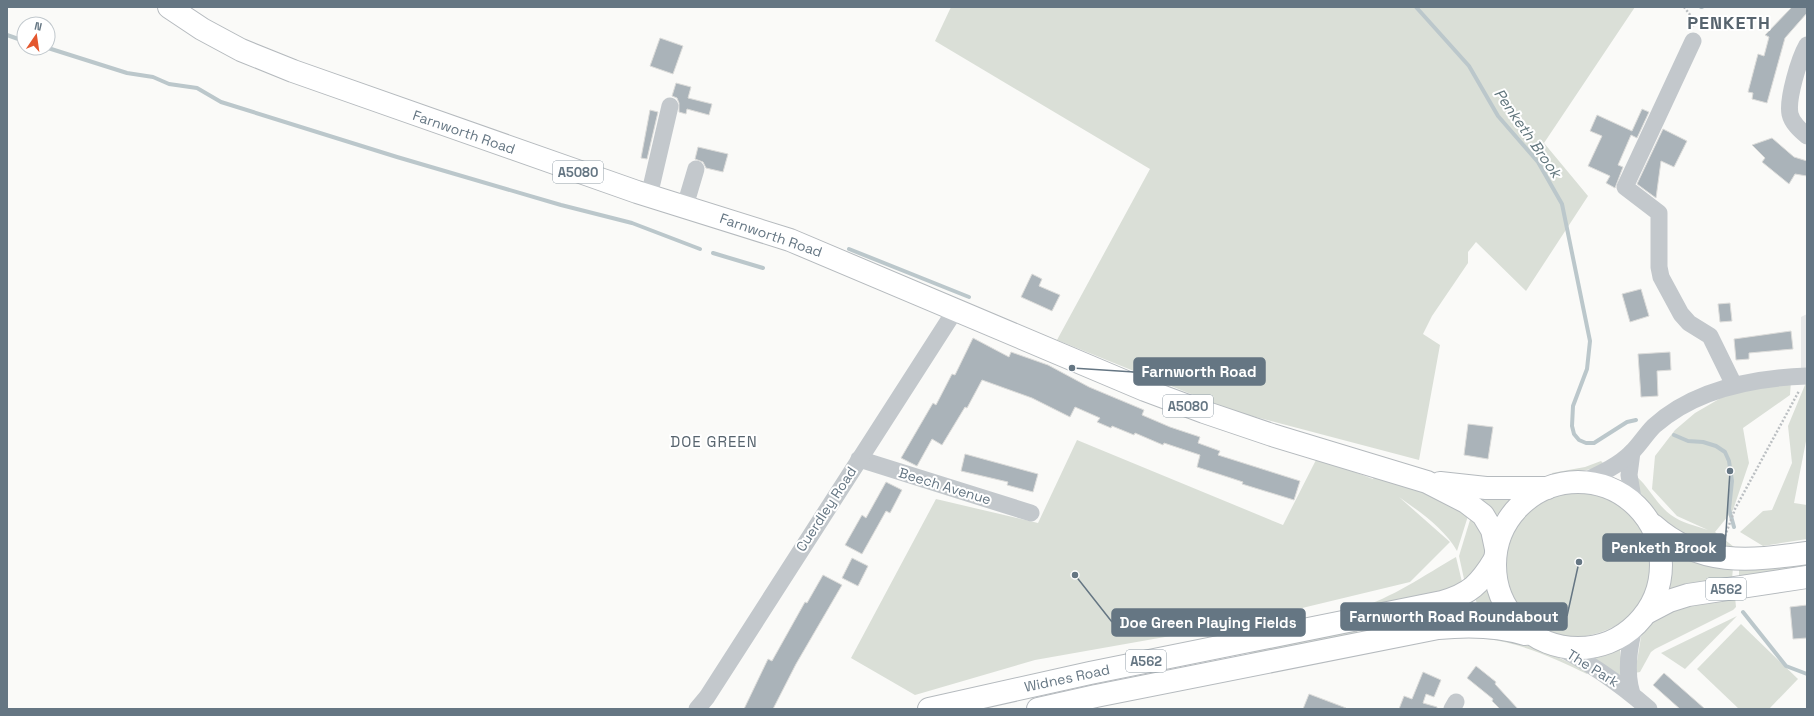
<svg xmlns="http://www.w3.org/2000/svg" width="1814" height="716" font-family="'Space Grotesk',sans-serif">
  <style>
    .built { fill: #e8e9e9 }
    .green { fill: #dadfd7 }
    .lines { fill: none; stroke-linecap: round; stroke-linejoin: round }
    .stream { stroke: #bbc7cb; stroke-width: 4 }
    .building { fill: #aab3b9; stroke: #dcdcda }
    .major-casing { stroke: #b5babe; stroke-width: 24 }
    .path { stroke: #bbbfc2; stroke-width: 2.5; stroke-dasharray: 2 2; stroke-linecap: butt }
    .minor { stroke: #c3c8cc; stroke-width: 17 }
    .major { stroke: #fff; stroke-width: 22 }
    .labels { text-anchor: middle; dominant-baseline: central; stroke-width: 4; stroke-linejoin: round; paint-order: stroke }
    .shield { fill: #fff; stroke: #939fa8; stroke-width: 1 }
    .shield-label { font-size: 13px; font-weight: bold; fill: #657683 }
    .street-label { font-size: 14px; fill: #657683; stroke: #fff }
    .water-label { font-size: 15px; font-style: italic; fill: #60757c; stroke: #fff }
    .neighbourhood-label { font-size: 15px; letter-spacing: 1px; fill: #57646e; stroke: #fff }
    .district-label { font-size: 18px; font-weight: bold; letter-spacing: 1px; fill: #57646e; stroke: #fff }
    .leader { fill: none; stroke: #657683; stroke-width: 1.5 }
    .callout-dot { fill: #657683; stroke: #fff; stroke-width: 1.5 }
    .callout { fill: #657683; stroke: #657683; stroke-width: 1.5 }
    .callout-label { font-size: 15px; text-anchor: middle; font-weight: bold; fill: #fff }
  </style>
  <rect width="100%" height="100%" fill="#fafaf8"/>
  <polygon class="built" points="1807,314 1807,368 1801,368 1801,317"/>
  <g class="green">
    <polygon points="951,7 1635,7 1544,143 1588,196 1526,291 1476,242 1468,252 1468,263 1432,316 1423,334 1440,345 1419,460 1233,411 1057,340 1150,169 935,41"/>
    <polygon points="1807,380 1807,436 1794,503 1807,505 1807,539 1763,546 1740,532 1763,511 1772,510 1792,463 1788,426"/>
    <path d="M1791 381 1790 395 1743 428 1749 463 1733 510 1715 532 1734 547 1709 548 1662 522 1639 493 1636 476C1649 487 1657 505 1671 515 1682 523 1696 526 1708 530L1677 516 1652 489 1655 456 1675 430 1695 413 1738 388Z"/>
    <path d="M1077 440 1283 525 1317 458 1373 479 1375 474 1449 501 1468 516 1457 551C1444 528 1420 512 1399 497L1450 542 1410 582 1227 626 1035 660 915 695 851 658 936 499 1038 523Z"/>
    <polygon points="1601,461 1604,464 1592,469 1553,476 1552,473 1585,467"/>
    <path d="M1585 492C1660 504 1684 597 1609 629 1593 636 1575 639 1558 636 1472 621 1490 489 1585 492Z"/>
    <polygon points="1484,496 1514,499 1499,514 1496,515 1481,503"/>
    <path d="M1473 515C1481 524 1488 542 1485 554L1467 583 1464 579 1459 556 1470 520Z"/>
    <polygon points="1674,552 1733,566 1732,581 1669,591"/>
    <path d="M1456 557 1463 586 1358 611 1357 608C1391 599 1426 574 1456 557Z"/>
    <polygon points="1807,560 1807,570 1739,580 1739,566"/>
    <polygon points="1486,586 1496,614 1492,615 1492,618 1483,618 1474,596"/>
    <polygon points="1735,597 1736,607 1733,610 1655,649 1651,652 1640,672 1635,673 1642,631 1651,622 1677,605"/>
    <polygon points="1471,598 1479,618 1363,634 1361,626"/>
    <polygon points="1737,616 1685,669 1661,653"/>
    <polygon points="1741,624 1798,679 1769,709 1739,709 1697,669"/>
    <polygon points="1356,626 1358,635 1252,657 1250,648"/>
    <path d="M1488 634C1522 642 1557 655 1588 672L1587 674C1556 659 1521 643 1487 639Z"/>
    <polygon points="1617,647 1620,650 1623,676 1619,678 1588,654"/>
  </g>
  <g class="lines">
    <g class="stream">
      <polyline points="1416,7 1469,66 1498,116 1538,162 1562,204 1590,341 1587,369 1573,406 1572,426 1574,434 1579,440 1586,443 1594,443 1627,422 1636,420"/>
      <polyline points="1701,7 1702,7"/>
      <polyline points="7,35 24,41"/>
      <polyline points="48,48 127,73 153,77 169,84 197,88 221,102 397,157 561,205 632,223 700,249"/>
      <polyline points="849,249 969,297"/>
      <polyline points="713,253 763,268"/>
      <polyline points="1674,435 1688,441 1703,442 1716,446 1725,452 1729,461 1732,481 1729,509 1734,527"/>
      <polyline points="1743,612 1786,666 1807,674"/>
    </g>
  </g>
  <g class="building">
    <polygon points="1792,7 1807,7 1807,13 1785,38 1767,103 1752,99 1753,93 1748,92 1758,54 1764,56 1769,37 1765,35"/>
    <polygon points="660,38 683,46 673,74 650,66"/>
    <polygon points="676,83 691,87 688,98 712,104 709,115 687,109 686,114 679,112 679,103 677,98 672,96"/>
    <polygon points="1642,109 1649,112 1637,138 1631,135 1618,165 1623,167 1615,188 1606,183 1610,176 1588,166 1602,136 1590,131 1597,115 1632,131"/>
    <polygon points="650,110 658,112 647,159 641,158"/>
    <polygon points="1663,129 1687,141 1674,167 1661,161 1656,198 1637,184"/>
    <polygon points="1772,138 1794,157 1807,161 1807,176 1795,174 1789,184 1762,162 1765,158 1752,145"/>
    <polygon points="698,147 728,154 723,172 706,168 703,162 695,159"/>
    <polygon points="1032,274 1042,279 1039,286 1060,295 1052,311 1021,297"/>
    <polygon points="1641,289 1649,316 1630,322 1622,294"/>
    <polygon points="1730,303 1732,321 1720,322 1718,304"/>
    <polygon points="1791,331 1793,349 1749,353 1749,359 1736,360 1734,339"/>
    <polygon points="973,338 1009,357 1011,352 1048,365 1089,387 1144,410 1142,415 1170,427 1200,437 1198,443 1220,451 1218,455 1300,481 1294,500 1242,484 1243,482 1197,467 1200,455 1164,443 1163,445 1135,433 1134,435 1112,426 1111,428 1097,422 1100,418 1075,407 1070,417 1032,398 982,380 967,408 965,407 942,445 932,439 917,466 901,458 933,403 936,405 952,374 955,375"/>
    <polygon points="1670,352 1671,370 1657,371 1658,396 1641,397 1638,354"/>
    <polygon points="1468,424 1493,427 1488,459 1464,455"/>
    <polygon points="965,454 1038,474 1033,492 1007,485 1008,482 961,471"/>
    <polygon points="886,482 902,490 890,513 886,511 862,554 845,545 862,515 866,518"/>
    <polygon points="852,558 868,566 858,586 842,578"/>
    <polygon points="823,575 842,585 796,664 773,709 744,709 768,659 772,661 805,602 807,603"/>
    <polygon points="1807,605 1807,638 1793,639 1790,607"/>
    <polygon points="1476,666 1496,682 1495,684 1518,709 1500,709 1492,701 1493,699 1467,678"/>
    <polygon points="1423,672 1441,680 1434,697 1426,694 1423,703 1437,707 1437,709 1399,709 1404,696 1412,699"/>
    <polygon points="1664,673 1705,709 1680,709 1653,685"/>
    <polygon points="1309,694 1346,708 1346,709 1303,709"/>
  </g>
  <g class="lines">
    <defs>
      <g id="major">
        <polyline points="169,7 202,29 241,50 293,71 637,192 790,240 1145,390 1204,412 1272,435 1427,482 1466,502 1483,515 1492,530 1496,549"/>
        <circle cx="1578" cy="565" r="83"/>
        <polyline points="1440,483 1486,488 1547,488"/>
        <path d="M1653 525C1700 567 1749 561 1807 553"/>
        <polyline points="1648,612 1669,601 1688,595 1807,577"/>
        <path d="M929 709 1090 673 1442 602C1470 594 1480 584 1495 559"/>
        <path d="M1038 709 1096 696 1438 628C1468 625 1496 625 1525 634"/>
      </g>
    </defs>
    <use href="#major" class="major-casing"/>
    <g class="path">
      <polyline points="1684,7 1691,16 1694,27"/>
      <polyline points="1725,536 1735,509 1799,391"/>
    </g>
    <g class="minor">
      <polyline points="1693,41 1625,187 1659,213 1659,267 1661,277 1681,314 1689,323 1710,336 1734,385"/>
      <path d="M1807 45C1799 59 1787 99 1790 114 1792 123 1800 130 1807 136"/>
      <polyline points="649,196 670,106"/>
      <polyline points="685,206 696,169"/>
      <polyline points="1632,452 1629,475 1634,504"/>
      <polyline points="859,459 1031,513"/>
      <path d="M1583 482C1600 474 1618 466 1632 452 1640 444 1646 434 1654 426 1695 389 1753 378 1807 376"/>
      <path d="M1552 644C1588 661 1619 683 1649 709"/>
      <path d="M1632 694C1625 671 1629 647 1635 624"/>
      <polyline points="697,709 707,697 956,309"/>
      <polyline points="1452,709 1456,702"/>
    </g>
    <use href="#major" class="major"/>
  </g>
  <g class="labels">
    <g class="shield">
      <rect x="553" y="161" width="50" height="22" rx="3"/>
      <rect x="1163" y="395" width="50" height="22" rx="3"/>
      <rect x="1706" y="578" width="40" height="22" rx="3"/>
      <rect x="1126" y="650" width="40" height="22" rx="3"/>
    </g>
    <g class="shield-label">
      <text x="578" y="172">A5080</text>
      <text x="1188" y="406">A5080</text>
      <text x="1726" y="589">A562</text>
      <text x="1146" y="661">A562</text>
    </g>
    <g class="street-label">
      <text transform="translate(464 132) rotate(19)">Farnworth Road</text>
      <text transform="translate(771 235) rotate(19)">Farnworth Road</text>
      <text transform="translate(945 486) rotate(17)">Beech Avenue</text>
      <text transform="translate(826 509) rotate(-57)">Cuerdley Road</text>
      <text transform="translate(1593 668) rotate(32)">The Park</text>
      <text transform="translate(1067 678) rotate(-12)">Widnes Road</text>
    </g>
    <g class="water-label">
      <text transform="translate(1528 133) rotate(55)">Penketh Brook</text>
    </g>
    <g class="neighbourhood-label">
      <text x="714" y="441">DOE GREEN</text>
    </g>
    <g class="district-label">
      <text x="1729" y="22">PENKETH</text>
    </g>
  </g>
  <path class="leader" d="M1072 368L1134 372M1730 471L1725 547M1579 562L1567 616M1075 575L1112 622"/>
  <g class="callout-dot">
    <circle cx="1072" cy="368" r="4"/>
    <circle cx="1730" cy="471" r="4"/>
    <circle cx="1579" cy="562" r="4"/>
    <circle cx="1075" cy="575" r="4"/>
  </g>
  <g class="callout">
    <rect x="1134" y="358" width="131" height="27" rx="4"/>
    <rect x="1603" y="534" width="122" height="27" rx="4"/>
    <rect x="1341" y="603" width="226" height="27" rx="4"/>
    <rect x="1112" y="609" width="193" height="27" rx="4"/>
  </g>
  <g class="callout-label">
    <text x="1199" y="377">Farnworth Road</text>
    <text x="1664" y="553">Penketh Brook</text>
    <text x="1454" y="622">Farnworth Road Roundabout</text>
    <text x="1208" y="628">Doe Green Playing Fields</text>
  </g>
  <rect width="1814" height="716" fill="none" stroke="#657683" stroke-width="16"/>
  <g transform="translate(36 36) rotate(13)"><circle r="19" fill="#ffffff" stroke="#c1c8cd"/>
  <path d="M0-3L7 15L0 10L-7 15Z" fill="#e4572e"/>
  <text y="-6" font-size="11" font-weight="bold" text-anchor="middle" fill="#657683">N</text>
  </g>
</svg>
